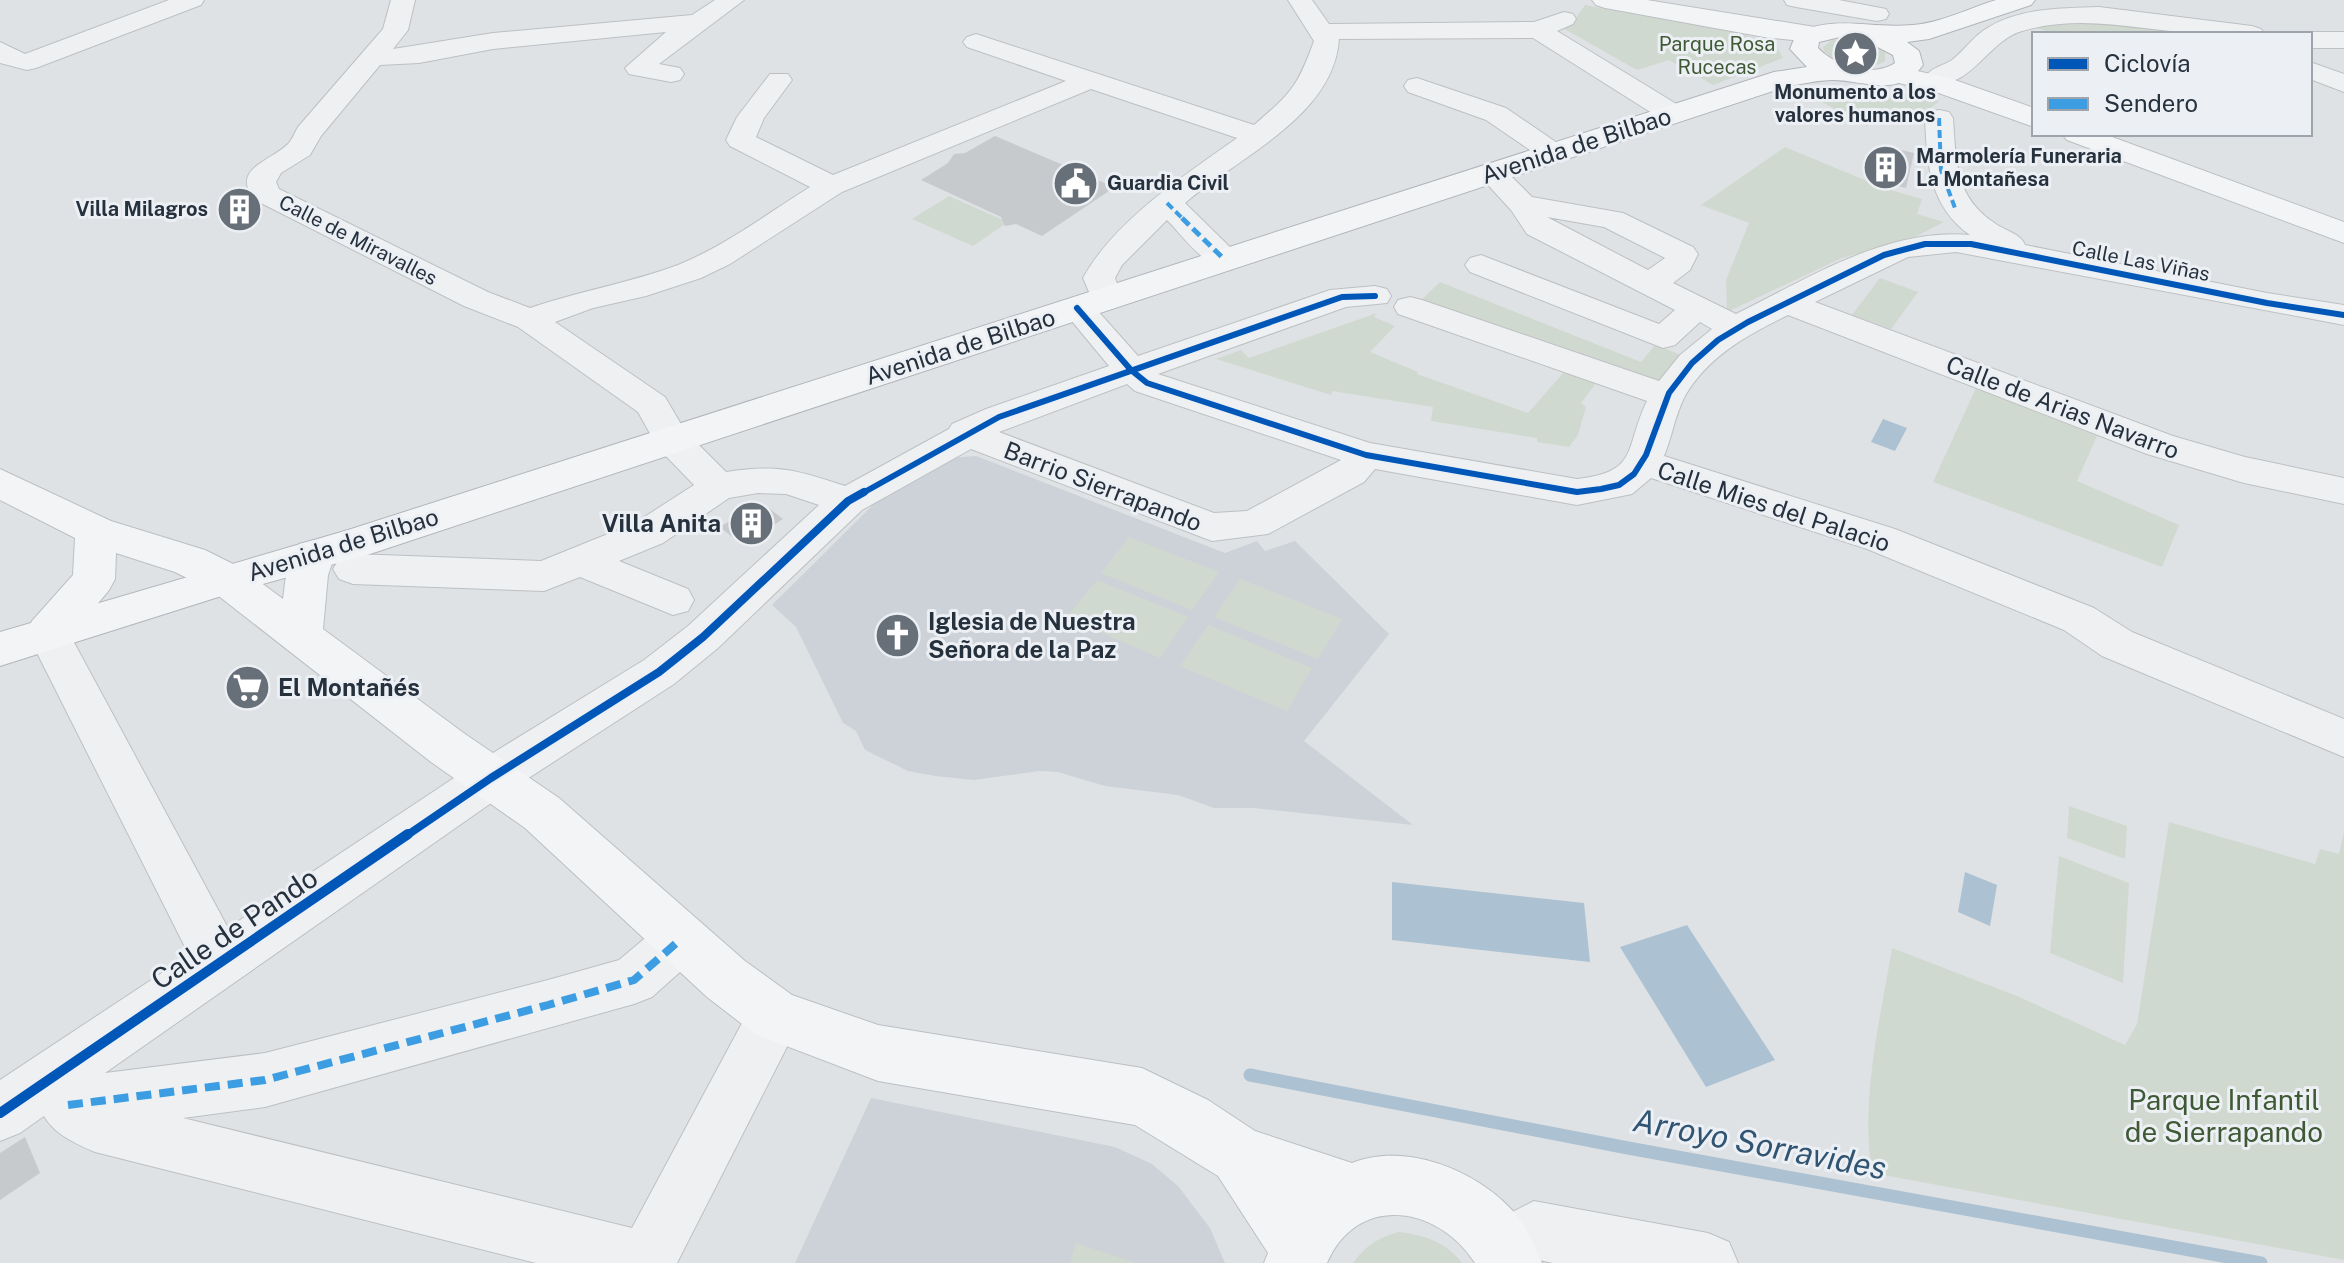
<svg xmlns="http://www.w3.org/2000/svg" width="2344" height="1263" font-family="'Public Sans',sans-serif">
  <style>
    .built { fill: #cdd2d8 }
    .green { fill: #d0d9cf }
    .water { fill: #acc1d1 }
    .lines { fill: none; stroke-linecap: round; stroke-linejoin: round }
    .stream { stroke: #acc1d1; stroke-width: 13 }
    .building { fill: #c7cacd }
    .minor-casing { stroke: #bdc0c3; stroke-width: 2 }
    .major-casing { stroke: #bbbfc3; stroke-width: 2 }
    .highway-casing { stroke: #b1b5ba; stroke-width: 2 }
    .minor { fill: #eef0f1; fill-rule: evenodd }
    .major { fill: #f3f4f5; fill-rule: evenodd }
    .highway { fill: #f3f4f5; fill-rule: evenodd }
    .quiet-far2 { stroke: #3c9de3; stroke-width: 4; stroke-dasharray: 8 4; stroke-linecap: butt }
    .quiet-far1 { stroke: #3c9de3; stroke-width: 5; stroke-dasharray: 10 5; stroke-linecap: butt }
    .quiet { stroke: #3c9de3; stroke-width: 8; stroke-dasharray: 15 8; stroke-linecap: butt }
    .cycleway-far2-casing { stroke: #ecf0f5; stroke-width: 10 }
    .cycleway-far1-casing { stroke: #ecf0f5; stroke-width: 13 }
    .cycleway-casing { stroke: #ecf0f5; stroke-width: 15 }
    .cycleway-far2 { stroke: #0057b8; stroke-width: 6 }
    .cycleway-far1 { stroke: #0057b8; stroke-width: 8 }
    .cycleway { stroke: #0057b8; stroke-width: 10 }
    .labels { text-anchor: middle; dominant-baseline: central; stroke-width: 6; stroke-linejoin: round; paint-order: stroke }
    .far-park-label { font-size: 20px; fill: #3e5933; stroke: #ecf0f5 }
    .far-poi-label { font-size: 20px; font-weight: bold; fill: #26313e; stroke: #ecf0f5; text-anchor: start }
    .far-street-label { font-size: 20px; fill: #26313e; stroke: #ecf0f5 }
    .street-label { font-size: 24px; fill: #26313e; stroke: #ecf0f5 }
    .poi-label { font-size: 24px; font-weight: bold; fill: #26313e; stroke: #ecf0f5; text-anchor: start }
    .near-street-label { font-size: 28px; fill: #26313e; stroke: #ecf0f5 }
    .near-park-label { font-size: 28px; fill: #3e5933; stroke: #ecf0f5 }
    .near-water-label { font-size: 32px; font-style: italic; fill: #305472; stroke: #ecf0f5 }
  </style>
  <rect width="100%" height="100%" fill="#dfe2e5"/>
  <g class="built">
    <polygon points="976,456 1225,553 1257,541 1265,551 1295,541 1389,634 1304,741 1413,825 1253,808 1214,808 1178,795 1105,786 1058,772 1039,771 974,780 935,776 908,771 865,750 856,731 843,723 796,627 772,605 891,487 948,458"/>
    <polygon points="871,1098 1115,1147 1152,1164 1178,1186 1210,1228 1225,1263 795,1263"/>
  </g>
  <g class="green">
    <polygon points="1585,5 1738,33 1767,41 1778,49 1783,58 1713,85 1669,60 1637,70 1561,27 1576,18"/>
    <polygon points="2076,20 2212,34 2054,34 2034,27"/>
    <path d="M1850 38 1871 43 1885 52V61C1868 72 1838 66 1824 51L1823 47 1832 40Z"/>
    <polygon points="1827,87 1880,95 1915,93 1939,101 1921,117 1895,107 1867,126 1799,90"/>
    <polygon points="1785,147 1884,188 1922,199 1917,214 1944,222 1911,239 1842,258 1727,312 1726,280 1749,223 1701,205"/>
    <polygon points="949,196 1003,220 1005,224 973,246 912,219"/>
    <polygon points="1880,278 1918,292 1891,329 1852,315"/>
    <polygon points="1440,282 1641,362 1656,344 1680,355 1661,383 1419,302"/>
    <polygon points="1377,313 1374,317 1395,326 1370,352 1418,372 1417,374 1528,413 1565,371 1596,383 1581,403 1586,407 1578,435 1569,447 1537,442 1537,438 1431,421 1433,407 1332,391 1331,395 1216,359 1241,350 1249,358"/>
    <polygon points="1976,388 2097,436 2077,481 2179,525 2162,567 1933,482"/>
    <polygon points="1129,537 1219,572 1192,610 1101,573"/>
    <polygon points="1240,579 1342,619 1318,659 1214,617"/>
    <polygon points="1097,580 1188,617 1160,658 1066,618"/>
    <polygon points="1208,625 1312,668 1287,711 1180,666"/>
    <polygon points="2069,806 2127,826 2125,859 2067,838"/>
    <path d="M2169 822 2315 864 2320 849 2339 854 2344 832V1260L1872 1173C1860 1098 1880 1022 1892 948L2017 996 2125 1045 2137 1024Z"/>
    <polygon points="2059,856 2129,883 2123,983 2050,953"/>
    <path d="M1399 1232C1424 1235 1446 1242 1462 1263H1353C1366 1245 1378 1238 1399 1232Z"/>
    <polygon points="1076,1243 1136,1263 1070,1263"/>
  </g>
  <g class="water">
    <polygon points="1883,419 1907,428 1895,451 1871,442"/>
    <polygon points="1965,872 1997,885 1990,926 1958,912"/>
    <polygon points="1392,882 1584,903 1590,962 1392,940"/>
    <polygon points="1687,925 1775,1060 1706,1087 1620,947"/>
  </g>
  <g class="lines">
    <polyline class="stream" points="1250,1075 1628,1148 2261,1263"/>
  </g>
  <g class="building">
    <polygon points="995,136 1075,170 1088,170 1092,178 1115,187 1042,236 1016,224 1005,226 1001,217 921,180 948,163 954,154 965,153"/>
    <polygon points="1880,145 1914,153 1906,188 1872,180"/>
    <polygon points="761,502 783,519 742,545 720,527"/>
    <polygon points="25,1137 40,1173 0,1200 0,1153"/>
  </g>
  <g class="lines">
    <defs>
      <g id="minor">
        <polygon points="169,0 204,0 201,5 36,68 27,70 0,63 0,42 25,54"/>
        <path d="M391 0H415L408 30 393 49 493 33 692 15 715 0H744L659 64 680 68 684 74 680 80 671 82 629 74 625 68 666 32 493 49 419 63 380 65 321 136 310 155 281 173 276 182 279 189 488 292 530 308C579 291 630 283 678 265 725 246 768 213 810 187L730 146 726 140 737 117 770 74H788L792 80 764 118 756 137 833 175 1066 81 967 47 963 42 967 37 976 34 1254 125C1291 93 1297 88 1314 41L1288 0H1312L1329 24 1534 22 1564 12 1573 14 1576 19 1573 24 1557 31 1683 108 1687 114 1683 120 1673 122 1663 120 1533 38 1339 39C1334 117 1236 158 1185 203L1236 253 1241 260 1236 267C1208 274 1186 239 1167 220L1122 265 1115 278 1123 299 1119 306 1107 309 1095 306 1083 278C1115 220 1184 176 1237 138L1091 89 842 192 730 264 701 278 646 296 593 308 555 322 665 397 685 431 726 472C777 464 797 470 845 486L949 429 952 424 986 409 1109 366 1061 308 1065 301 1077 298 1089 301 1138 356 1330 290 1375 286 1387 289 1391 296 1387 303 1346 307 1158 374 1370 443 1577 479C1640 472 1624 448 1647 401L1398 314 1394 307 1398 300 1410 297 1422 300 1659 381 1680 355 1712 329 1700 322 1675 345 1663 348 1470 272 1465 265 1470 258 1481 255 1659 324 1675 310 1527 234 1511 210 1477 173 1482 167 1492 164 1502 167 1532 197 1623 213 1693 247 1698 254 1690 270 1673 283 1736 314C1809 278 1886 228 1970 235 1929 206 1927 164 1925 118L1929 112 1939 110 1949 112 1953 118C1956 162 1955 198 1996 224 2006 231 2021 234 2025 245L2267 293 2344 305V325L1956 252 1908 257 1815 302 2173 436 2245 457 2344 478V504L2244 483 2147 454 1788 315C1749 334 1708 356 1685 396 1675 415 1672 437 1664 456L1895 529 2094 608 2132 632 2344 719V757L2102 656 2064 630 1867 549 1651 478 1632 494 1577 505 1375 469 1364 482 1268 534 1212 541 971 449 862 510 718 648 674 684 507 792 105 1073 265 1053 548 980 619 960 663 923 681 916 699 923 706 939 699 955 652 997 634 1004 265 1107 183 1118 632 1228 756 997 775 990 794 997 801 1015 794 1033 677 1263H536L95 1152C76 1144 54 1134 44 1116L20 1133 0 1141V1080L189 955 27 633 33 622 48 617 63 622 228 928 475 764 644 660 688 626 819 505 786 494 758 493 729 498 663 543 619 561 688 589 694 600 688 611 673 615 580 577 544 591 353 584 339 579 333 569 339 559 353 554 541 561 635 523 694 485 658 448 638 412 518 327 464 306 257 201C227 170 271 161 288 144 292 140 295 132 298 127L383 29ZM1547 217 1604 227 1665 258 1648 270ZM1127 384 1135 391 1341 460 1247 511 1214 513 999 432Z"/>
        <polygon points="1784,0 1839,0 1886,9 1889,14 1886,19 1877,21 1796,7 1787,5"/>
        <path d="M2099 7 2252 26 2261 29 2265 34C2244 34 2224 35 2204 34 2140 31 2086 13 2022 31 1987 41 1970 92 1930 82L1926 76C1932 67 1943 66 1952 60 1965 50 1974 35 1989 27 2020 8 2064 8 2099 7Z"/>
        <polygon points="2310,32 2344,32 2344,48 2310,48 2310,34 2303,34"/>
        <polygon points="2310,62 2344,74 2344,92 2310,79"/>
        <polygon points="1417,78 1506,108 1563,147 1567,153 1563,159 1553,162 1543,159 1486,120 1408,92 1404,86 1408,80"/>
        <polygon points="1534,1201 1708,1233 1729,1242 1738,1263 1553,1263 1539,1260 1535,1263 1481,1263 1474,1248 1483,1227"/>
      </g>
      <g id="major">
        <polygon points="1592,0 1647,0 1821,28 1825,34 1821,40 1812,42 1764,37 1605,8 1596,5"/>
        <polygon points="1896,66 1952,79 2034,108 2034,127 1933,91 1886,80 1882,74 1886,68"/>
        <polygon points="2062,134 2104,134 2344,222 2344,243 2067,140"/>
        <path d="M0 469 111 521 205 550 241 568 283 599 286 575 299 544 314 540 329 544 335 555 328 575 323 629 465 734 559 798 745 961 792 995 878 1025 1142 1068 1208 1100 1255 1131 1352 1163C1404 1142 1474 1169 1511 1209 1525 1224 1534 1244 1542 1263H1475C1438 1205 1357 1193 1327 1263H1264L1268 1253 1218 1176 1135 1125 878 1081 755 1034 707 997 525 828 431 762 211 590 175 572 116 553 115 579 109 590 64 645 48 650 32 645 26 633 32 621 73 575 75 538 0 500Z"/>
      </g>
      <path id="highway" d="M1996 0H2035L2031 5 1929 39 1907 42 1919 51 1923 65C1899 99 1863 80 1833 80 1818 80 1803 84 1788 86L370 554 231 593 0 666V632L348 530 1774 72 1807 67 1790 49 1797 32C1841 15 1867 29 1913 25 1940 23 1970 8 1996 0ZM1840 37 1868 42 1893 55 1895 63C1872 78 1835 66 1818 48L1819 42Z"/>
    </defs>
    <use href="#minor" class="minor-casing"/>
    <use href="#major" class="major-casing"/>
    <use href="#highway" class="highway-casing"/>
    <use href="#minor" class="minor"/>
    <use href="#major" class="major"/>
    <use href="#highway" class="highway"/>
    <g class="quiet-far2">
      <polyline points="1939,118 1941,170 1955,208"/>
      <polyline points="1167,203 1184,220"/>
    </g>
    <polyline class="quiet-far1" points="1182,218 1225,260"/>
    <polyline class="quiet" points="68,1105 265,1080 548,1005 634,980 681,939"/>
    <defs>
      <g id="cycleway-far2">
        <polyline points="1077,308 1131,370 1147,383 1366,455 1577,492 1601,489 1619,485 1634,474 1646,455 1669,393 1692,363 1718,340 1748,322 1884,255 1925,244 1971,244 2267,303 2344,315"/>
        <polyline points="861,494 999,417 1342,297 1375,296"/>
      </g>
      <polyline id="cycleway-far1" points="406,836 491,778 659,672 703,637 848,501 864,492"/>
      <polyline id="cycleway" points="0,1113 408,834"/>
    </defs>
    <use href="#cycleway-far2" class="cycleway-far2-casing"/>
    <use href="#cycleway-far1" class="cycleway-far1-casing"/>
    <use href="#cycleway" class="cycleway-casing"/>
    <use href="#cycleway-far2" class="cycleway-far2"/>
    <use href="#cycleway-far1" class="cycleway-far1"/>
    <use href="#cycleway" class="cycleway"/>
  </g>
  <defs>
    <symbol id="sight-disc" viewBox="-11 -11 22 22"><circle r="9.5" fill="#676f78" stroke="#ecf0f5"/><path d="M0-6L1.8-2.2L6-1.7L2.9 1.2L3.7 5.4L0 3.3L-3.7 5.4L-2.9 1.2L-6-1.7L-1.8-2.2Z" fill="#fff"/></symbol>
    <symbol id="building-disc" viewBox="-11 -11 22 22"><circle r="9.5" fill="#676f78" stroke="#ecf0f5"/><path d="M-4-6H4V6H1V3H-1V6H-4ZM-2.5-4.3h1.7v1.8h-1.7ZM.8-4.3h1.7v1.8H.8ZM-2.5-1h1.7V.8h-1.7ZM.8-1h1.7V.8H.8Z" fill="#fff"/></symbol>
    <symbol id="civic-disc" viewBox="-11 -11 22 22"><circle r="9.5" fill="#676f78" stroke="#ecf0f5"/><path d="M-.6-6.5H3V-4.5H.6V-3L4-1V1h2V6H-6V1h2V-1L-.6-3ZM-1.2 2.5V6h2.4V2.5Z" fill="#fff"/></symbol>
    <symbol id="church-disc" viewBox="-11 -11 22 22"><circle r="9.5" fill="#676f78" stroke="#ecf0f5"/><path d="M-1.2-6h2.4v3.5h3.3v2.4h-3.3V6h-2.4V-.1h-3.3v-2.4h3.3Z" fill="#fff"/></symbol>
    <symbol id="supermarket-disc" viewBox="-11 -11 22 22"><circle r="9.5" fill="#676f78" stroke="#ecf0f5"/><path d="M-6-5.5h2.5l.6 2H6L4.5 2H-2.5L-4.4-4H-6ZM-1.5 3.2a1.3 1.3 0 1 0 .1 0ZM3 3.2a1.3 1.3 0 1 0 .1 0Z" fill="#fff"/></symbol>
  </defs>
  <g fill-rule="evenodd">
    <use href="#sight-disc" x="1830" y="28" width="51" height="51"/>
    <use href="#building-disc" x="1860" y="142" width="51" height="51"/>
    <use href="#civic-disc" x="1050" y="158" width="51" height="51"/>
    <use href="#building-disc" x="214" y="184" width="51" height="51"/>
    <use href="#building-disc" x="726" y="498" width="51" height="51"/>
    <use href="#church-disc" x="872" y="610" width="51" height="51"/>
    <use href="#supermarket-disc" x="222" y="662" width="51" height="51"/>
  </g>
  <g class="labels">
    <g class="far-park-label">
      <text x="1717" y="44">Parque Rosa<tspan x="1717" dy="23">Rucecas</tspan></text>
    </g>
    <g class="far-poi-label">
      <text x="1855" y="92" text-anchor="middle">Monumento a los<tspan x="1855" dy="23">valores humanos</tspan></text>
      <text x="1916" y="156">Marmolería Funeraria<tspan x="1916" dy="23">La Montañesa</tspan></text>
      <text x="1107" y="183">Guardia Civil</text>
      <text x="208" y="209" text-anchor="end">Villa Milagros</text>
    </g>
    <g class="far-street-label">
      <text transform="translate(358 240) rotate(27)">Calle de Miravalles</text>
      <text transform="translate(2141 261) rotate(11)">Calle Las Viñas</text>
    </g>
    <g class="street-label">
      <text transform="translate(1576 145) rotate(-18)">Avenida de Bilbao</text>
      <text transform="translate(960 346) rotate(-18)">Avenida de Bilbao</text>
      <text transform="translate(2063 407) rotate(21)">Calle de Arias Navarro</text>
      <text transform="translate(1103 486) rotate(21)">Barrio Sierrapando</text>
      <text transform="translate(1774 506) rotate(18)">Calle Mies del Palacio</text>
      <text transform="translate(343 544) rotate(-17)">Avenida de Bilbao</text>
    </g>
    <g class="poi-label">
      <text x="721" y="523" text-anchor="end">Villa Anita</text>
      <text x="928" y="621">Iglesia de Nuestra<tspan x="928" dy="28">Señora de la Paz</tspan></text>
      <text x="278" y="687">El Montañés</text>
    </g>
    <g class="near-street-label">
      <text transform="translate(234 928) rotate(-34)">Calle de Pando</text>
    </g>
    <g class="near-park-label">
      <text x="2224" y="1099">Parque Infantil<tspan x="2224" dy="32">de Sierrapando</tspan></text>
    </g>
    <g class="near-water-label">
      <text transform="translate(1760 1144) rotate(11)">Arroyo Sorravides</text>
    </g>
  </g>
  <rect x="2032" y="32" width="280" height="104" fill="#ecf0f5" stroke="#9da4ac" stroke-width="2"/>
  <rect x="2048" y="58" width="40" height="12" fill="#0057b8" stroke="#9da4ac" stroke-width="2"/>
  <text x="2104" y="72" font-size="24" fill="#26313e">Ciclovía</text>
  <rect x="2048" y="98" width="40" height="12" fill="#3c9de3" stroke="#9da4ac" stroke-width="2"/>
  <text x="2104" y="112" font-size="24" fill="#26313e">Sendero</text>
</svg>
